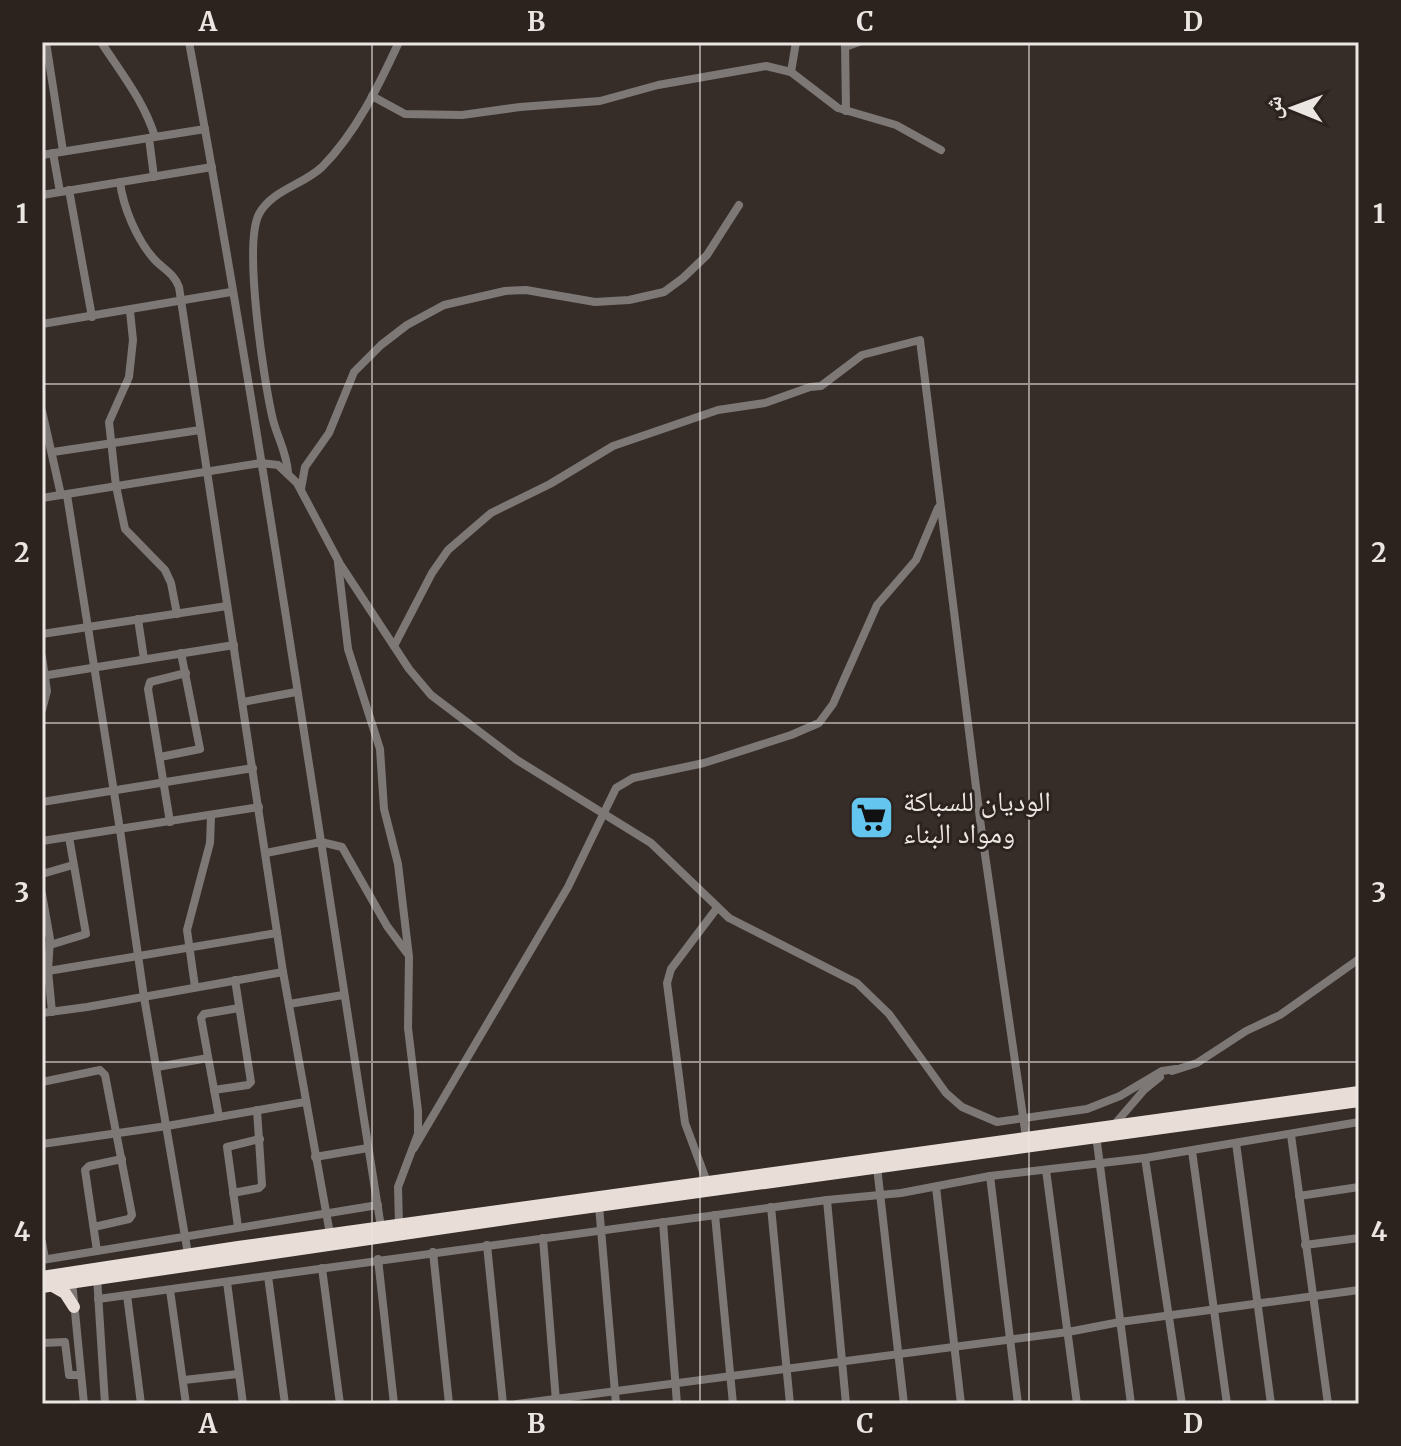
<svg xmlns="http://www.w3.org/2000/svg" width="1401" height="1446" font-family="Merriweather,'Noto Naskh Arabic',serif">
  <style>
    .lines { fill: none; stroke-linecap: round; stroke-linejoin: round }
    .minor { stroke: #7d7876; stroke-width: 8 }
    .highway { stroke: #e9ddd7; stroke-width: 12 }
    .grid { fill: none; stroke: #ece6e3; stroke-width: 2; stroke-opacity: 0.55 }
    .labels { text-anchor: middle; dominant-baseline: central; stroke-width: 6; stroke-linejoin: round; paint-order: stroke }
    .poi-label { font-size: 28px; fill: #ece6e3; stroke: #2c231f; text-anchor: start }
    .neatline { fill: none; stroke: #ece6e3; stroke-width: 3 }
    .grid-label { font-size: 26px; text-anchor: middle; font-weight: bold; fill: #ece6e3 }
  </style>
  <rect width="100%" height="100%" fill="#362d29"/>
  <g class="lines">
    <g class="minor">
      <polyline points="46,42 63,151"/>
      <path d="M101 42C121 73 144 101 155 137"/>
      <path d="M189 42C262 435 318 832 381 1227"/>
      <polyline points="845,42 846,111"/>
      <polyline points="845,47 859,42"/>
      <polyline points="791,72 796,42"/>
      <polyline points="372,96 405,114 462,115 520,107 600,101 658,85 766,66 791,72 838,108 896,125 941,150"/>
      <polyline points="149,138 154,177"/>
      <polyline points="53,153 60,192"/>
      <polyline points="42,155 205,129"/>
      <path d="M120 182C123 207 137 240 154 259 163 269 174 273 179 287L283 972 330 1234"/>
      <polyline points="69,190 92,317"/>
      <polyline points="42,195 212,167"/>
      <polyline points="130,311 133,340 129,377 109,422 116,486 125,529 165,570 171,583 177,614"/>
      <polyline points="42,324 231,292"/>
      <polyline points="42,411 61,495"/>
      <polyline points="53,452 200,430"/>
      <path d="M288 473C287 453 278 439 273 420 264 383 243 244 259 214 272 190 303 185 322 167 356 133 379 85 399 42"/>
      <polyline points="301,489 305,467 329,433 354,372 381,345 407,325 444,305 505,291 526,290 595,302 629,300 664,292 683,278 707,255 739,205"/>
      <polyline points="67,495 120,830 144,997 188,1254"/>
      <polyline points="42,498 261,463 278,465 297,483 340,564 409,669 431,695 517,760 651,843 729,918 857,983 889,1014 946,1093 962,1107 997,1122 1087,1109 1120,1096 1162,1071 1176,1069"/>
      <polyline points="338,563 348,649 380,749 384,809 398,864 409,957 408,1028 418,1111 418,1134 398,1187 399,1225"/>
      <polyline points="138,619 144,659"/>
      <polyline points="42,634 227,606"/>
      <polyline points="394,646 432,573 448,550 491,513 550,484 613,446 718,410 765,403 810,387 821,386 862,355 920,340 981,827 1026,1137"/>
      <polyline points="42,657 47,691 42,710"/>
      <polyline points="42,676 234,645"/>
      <polyline points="243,702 296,692"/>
      <polyline points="160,757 200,749 181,653"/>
      <polyline points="42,802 253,768"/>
      <polyline points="170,822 148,689 150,682 186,673"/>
      <polyline points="42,841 259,807"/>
      <polyline points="266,853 321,842 342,847 387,926 407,953"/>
      <polyline points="42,874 73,865"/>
      <polyline points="42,894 50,939 48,971 52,1012"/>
      <polyline points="50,945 86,934 69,837"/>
      <polyline points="42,972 277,933"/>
      <polyline points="195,987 187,930 210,843 211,816"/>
      <polyline points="289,1004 343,995"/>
      <polyline points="42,1013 87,1007 283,972"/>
      <polyline points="157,1067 208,1058"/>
      <polyline points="1172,1071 1197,1063 1246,1031 1280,1015 1359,959"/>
      <polyline points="42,1082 100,1070 105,1075 132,1215 129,1219 94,1227"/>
      <polyline points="214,1090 248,1085 251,1082 235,980"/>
      <polyline points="219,1117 201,1018 204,1014 239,1008"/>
      <polyline points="1114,1125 1144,1090 1160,1077"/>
      <polyline points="1096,1135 1131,1404"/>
      <polyline points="1291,1135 1328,1404"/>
      <polyline points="1236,1143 1271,1404"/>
      <polyline points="42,1144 167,1126 305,1102"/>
      <polyline points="414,1148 568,887 616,788 633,778 704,763 791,735 819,723 833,704 877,605 916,560 938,508"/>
      <polyline points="1192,1151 1227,1404"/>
      <polyline points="315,1157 368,1148"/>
      <polyline points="1145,1158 1182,1404"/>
      <polyline points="877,1167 904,1404"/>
      <polyline points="1046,1170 1077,1404"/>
      <polyline points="990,1176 1018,1404"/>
      <polyline points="707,1182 685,1123 667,983 671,969 717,908"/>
      <polyline points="936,1187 961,1404"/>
      <polyline points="233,1193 259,1188 262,1185 257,1110"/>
      <polyline points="1299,1196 1359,1187"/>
      <polyline points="827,1200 846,1404"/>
      <polyline points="599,1206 616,1404"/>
      <polyline points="771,1207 790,1404"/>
      <polyline points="715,1215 733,1404"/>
      <polyline points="663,1222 677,1404"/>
      <polyline points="238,1227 227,1147 260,1139"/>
      <polyline points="543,1238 556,1401"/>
      <polyline points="42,1242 45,1259"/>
      <polyline points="487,1245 503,1404"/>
      <polyline points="1305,1245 1359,1238"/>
      <polyline points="97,1251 85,1170 89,1166 122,1159"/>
      <polyline points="433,1252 449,1404"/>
      <polyline points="378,1259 394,1404"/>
      <polyline points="42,1260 378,1205"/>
      <polyline points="322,1268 340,1404"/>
      <polyline points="268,1276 285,1404"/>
      <polyline points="97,1277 105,1404"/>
      <polyline points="72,1281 84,1404"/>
      <polyline points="227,1282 243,1404"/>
      <polyline points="170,1290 186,1404"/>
      <polyline points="127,1295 141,1404"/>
      <polyline points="98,1299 827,1200 901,1193 990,1176 1145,1158 1359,1122"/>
      <polyline points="42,1343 65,1342 69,1375 81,1375"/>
      <polyline points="184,1380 238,1374"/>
      <polyline points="517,1404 1068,1332 1120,1322 1359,1290"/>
    </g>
    <g class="highway">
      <polyline points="42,1277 238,1247 1359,1092"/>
      <polyline points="51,1285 65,1293 74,1307"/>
      <polyline points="42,1287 554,1212 1359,1101"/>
    </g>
  </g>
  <path class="grid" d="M372 42V1404M700 42V1404M1029 42V1404M42 384H1359M42 723H1359M42 1062H1359"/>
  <defs>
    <symbol id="supermarket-square" viewBox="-11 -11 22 22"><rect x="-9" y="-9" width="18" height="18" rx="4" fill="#64c5ee" stroke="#2c231f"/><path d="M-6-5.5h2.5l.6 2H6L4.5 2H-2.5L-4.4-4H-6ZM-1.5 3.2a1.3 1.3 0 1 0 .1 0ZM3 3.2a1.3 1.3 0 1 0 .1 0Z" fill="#111"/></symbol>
  </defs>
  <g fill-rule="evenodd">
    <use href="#supermarket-square" x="846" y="792" width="51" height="51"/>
  </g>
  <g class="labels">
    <g class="poi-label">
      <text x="903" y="801">الوديان للسباكة<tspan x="903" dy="32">ومواد البناء</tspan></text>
    </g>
  </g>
  <rect width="1401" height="1446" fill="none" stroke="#2c231f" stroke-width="88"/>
  <g transform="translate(1293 108) rotate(271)" stroke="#2c231f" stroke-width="6" paint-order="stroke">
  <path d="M0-6L14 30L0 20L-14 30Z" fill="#ece6e3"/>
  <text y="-12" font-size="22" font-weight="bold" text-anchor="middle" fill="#ece6e3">ش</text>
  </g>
  <rect x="44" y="44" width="1313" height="1358" class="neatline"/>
  <g class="grid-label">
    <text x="208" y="31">A</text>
    <text x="536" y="31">B</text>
    <text x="865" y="31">C</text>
    <text x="1193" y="31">D</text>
    <text x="22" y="223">1</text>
    <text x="1379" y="223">1</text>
    <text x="22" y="562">2</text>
    <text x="1379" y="562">2</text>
    <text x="22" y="902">3</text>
    <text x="1379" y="902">3</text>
    <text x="22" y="1241">4</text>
    <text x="1379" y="1241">4</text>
    <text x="208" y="1433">A</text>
    <text x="536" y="1433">B</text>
    <text x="865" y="1433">C</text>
    <text x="1193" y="1433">D</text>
  </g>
</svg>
